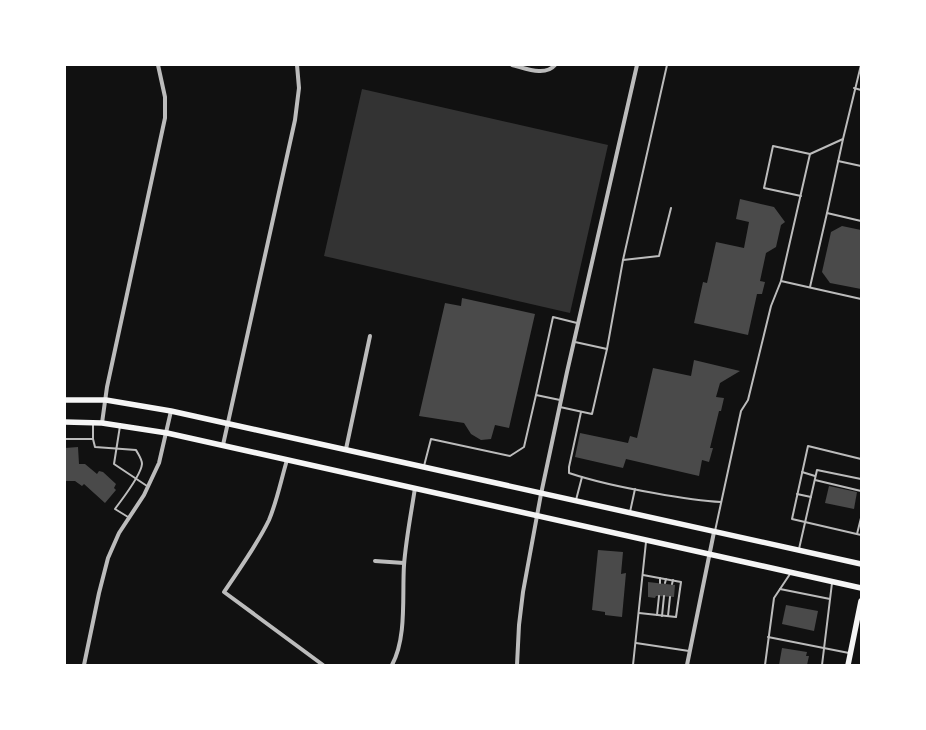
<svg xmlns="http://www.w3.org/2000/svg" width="926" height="730" font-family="'Work Sans',sans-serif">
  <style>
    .water { fill: #333 }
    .building { fill: #4a4a4a }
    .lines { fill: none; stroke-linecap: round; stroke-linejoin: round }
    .service { stroke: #bcbcbc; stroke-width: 2 }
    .minor { stroke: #bcbcbc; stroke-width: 4 }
    .secondary { stroke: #f5f5f5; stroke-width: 5.5 }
  </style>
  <rect width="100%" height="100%" fill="#111"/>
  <polygon class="water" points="362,89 608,145 570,313 324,256"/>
  <g class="building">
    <polygon points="740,199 774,207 785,222 781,225 776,247 766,253 760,281 765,282 762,294 757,294 748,335 694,323 703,282 707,283 716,242 744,248 749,222 736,219"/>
    <polygon points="842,226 861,230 861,289 830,283 822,272 831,232"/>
    <polygon points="462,298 535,314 509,428 495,425 491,439 481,440 471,434 464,423 419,416 445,303 461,306"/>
    <polygon points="694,360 740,371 720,383 716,397 724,398 721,411 719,411 710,448 713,448 709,462 702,460 699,476 626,459 623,468 575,457 580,433 628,443 630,436 637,438 653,368 691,376"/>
    <polygon points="78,447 79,464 85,464 97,474 99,471 103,472 116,484 114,488 116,490 105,503 84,484 82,486 75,481 65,481 65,448"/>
    <polygon points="829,486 857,492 854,509 825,503"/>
    <polygon points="598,550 623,552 621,574 626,573 622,617 605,615 605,612 592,610"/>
    <polygon points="648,582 675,585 674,597 656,596 655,598 648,597"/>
    <polygon points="786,605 818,611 814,631 782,624"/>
    <polygon points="782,648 807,652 806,656 809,656 807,665 779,665"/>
  </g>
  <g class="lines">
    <g class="service">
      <polyline points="667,65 623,260 659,256 671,208"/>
      <polyline points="854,88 861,90"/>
      <polyline points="843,139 827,213 861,221"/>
      <polyline points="838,161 861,166"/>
      <polyline points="801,196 764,188 773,146 810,154"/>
      <polyline points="781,281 861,299"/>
      <polyline points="810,287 827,213"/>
      <polyline points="575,342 607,349"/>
      <polyline points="536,395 553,317 577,323"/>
      <polyline points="560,407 592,414 607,349 623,260"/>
      <path d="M581 412 569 467V473C596 482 625 488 654 493 676 497 699 501 721 502"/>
      <path d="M93 424V439L95 447 136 450C138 454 142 459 142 464 141 476 122 499 115 509L128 517"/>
      <polyline points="120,426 114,464 147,486"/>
      <polyline points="65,439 93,439"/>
      <polyline points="861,459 808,446 792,519 861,535"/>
      <polyline points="424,466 431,439 510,456 524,447 536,395 560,400"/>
      <polyline points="802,472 815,476"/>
      <polyline points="815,480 861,491"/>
      <polyline points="797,494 811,497"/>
      <polyline points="576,500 582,477"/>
      <polyline points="630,512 635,489"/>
      <polyline points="715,531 741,411 748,400 771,306 781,281 810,154 843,139 861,65"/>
      <polyline points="857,534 861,518"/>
      <polyline points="799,549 817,470 861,479"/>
      <polyline points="660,583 660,578"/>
      <polyline points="665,583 666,579"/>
      <polyline points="672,584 673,580"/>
      <polyline points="780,589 830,599"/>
      <polyline points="639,613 676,617 681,582 643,575"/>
      <polyline points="657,615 659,596"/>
      <polyline points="662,616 664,596"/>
      <polyline points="668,616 670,597"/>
      <polyline points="768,637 849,653"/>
      <polyline points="636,643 689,651"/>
      <polyline points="633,665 646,542"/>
      <polyline points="765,665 774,598 790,574"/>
      <polyline points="822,665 832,583"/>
    </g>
    <g class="minor">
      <path d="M512 65C525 68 545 77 555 65"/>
      <polyline points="102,423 107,387 165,118 165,97 158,65"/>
      <polyline points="223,445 295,120 299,88 297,65"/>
      <polyline points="346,449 370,336"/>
      <path d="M287 460C281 480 277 501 269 520 257 545 240 568 224 592L323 665"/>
      <polyline points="375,561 404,563"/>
      <polyline points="84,665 99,593 108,558 119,533 144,495 151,480 159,463 171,411"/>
      <path d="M392 665C407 637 402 596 404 565 406 539 411 514 415 488"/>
      <polyline points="517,665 519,625 523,592 541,494 567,372 637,65"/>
      <polyline points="687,665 714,532"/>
    </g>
    <g class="secondary">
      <polyline points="65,400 106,400 171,411 861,564"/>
      <polyline points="65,422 102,423 167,433 861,588"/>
      <polyline points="848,665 861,601"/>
    </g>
  </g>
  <rect width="926" height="730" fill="none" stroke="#ffffff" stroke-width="132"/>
</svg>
